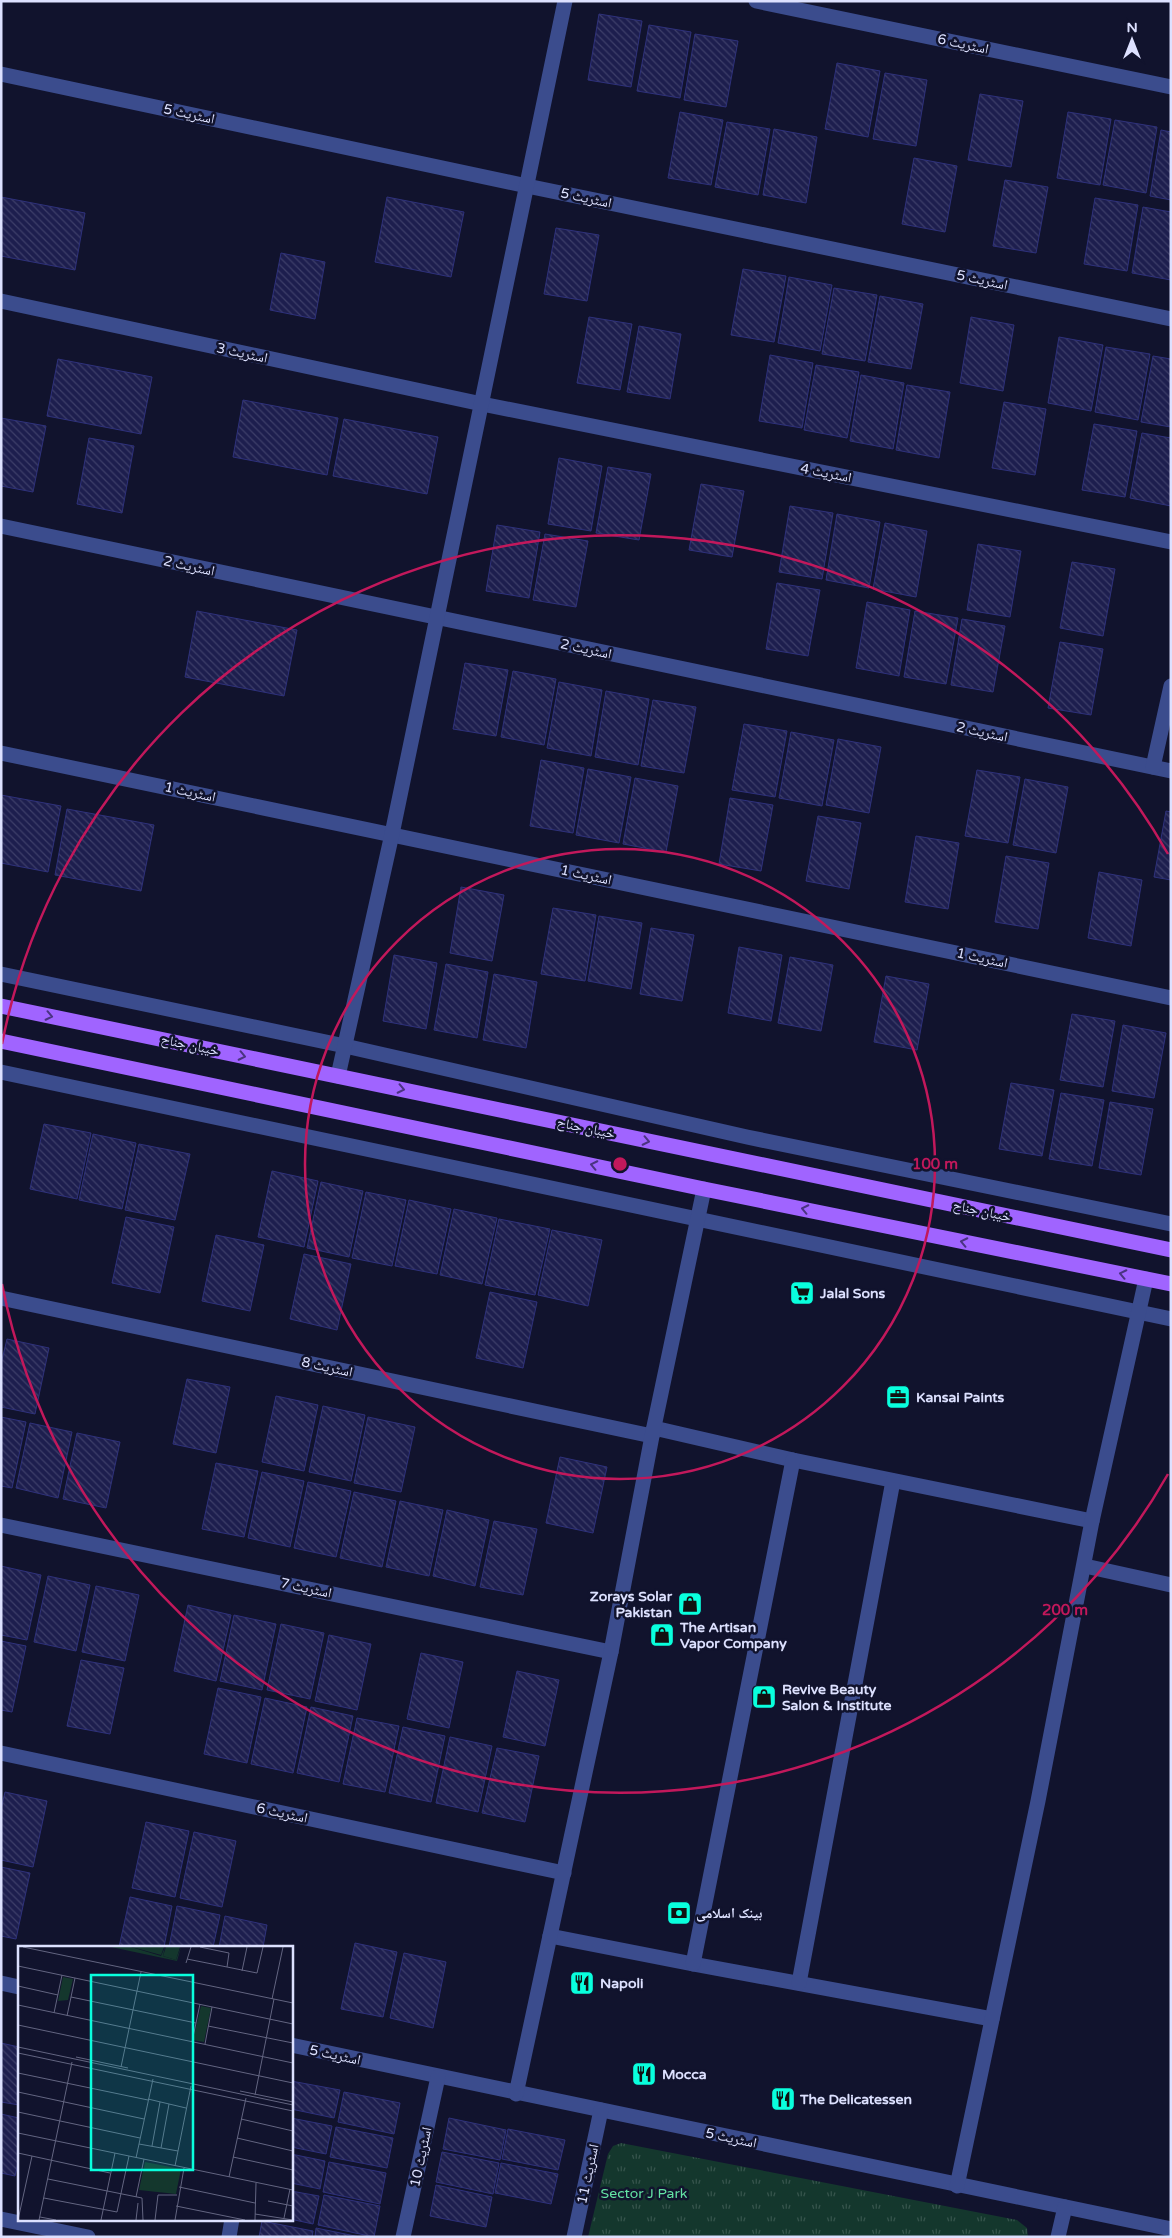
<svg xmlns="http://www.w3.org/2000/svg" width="1172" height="2238" font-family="'Varela Round','Noto Naskh Arabic',sans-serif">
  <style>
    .park { fill: url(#park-tufts) }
    .building { fill: url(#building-back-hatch); stroke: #2e317b }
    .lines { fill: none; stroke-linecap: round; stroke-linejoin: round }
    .minor { stroke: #3b4c8d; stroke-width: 15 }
    .major { stroke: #a064ff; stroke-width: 15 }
    .oneway { stroke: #4a3381 }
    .ring { fill: none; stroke: #c2185b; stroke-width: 2.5 }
    .labels { text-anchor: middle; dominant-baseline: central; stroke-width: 5; stroke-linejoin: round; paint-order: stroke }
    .street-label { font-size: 14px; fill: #dde1ff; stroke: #11132d }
    .poi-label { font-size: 14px; font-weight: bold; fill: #dde1ff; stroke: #11132d; text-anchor: start }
    .park-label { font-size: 14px; fill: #64e4a5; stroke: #11132d }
    .inset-road { fill: none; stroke: #636581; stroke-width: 1 }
    .view { fill: #09ffdd; fill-opacity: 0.15; stroke: #09ffdd; stroke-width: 2.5 }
    .inset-edge { fill: none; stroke: #dde1ff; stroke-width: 2.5 }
    .centre { fill: #c2185b; stroke: #11132d; stroke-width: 2.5 }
    .ring-label { font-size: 15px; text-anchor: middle; font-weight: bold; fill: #c2185b; stroke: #11132d; stroke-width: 5; stroke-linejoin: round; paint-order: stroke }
  </style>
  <defs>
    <pattern id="park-tufts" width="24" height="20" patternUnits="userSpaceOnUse" patternTransform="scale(1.25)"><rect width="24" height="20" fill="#14372d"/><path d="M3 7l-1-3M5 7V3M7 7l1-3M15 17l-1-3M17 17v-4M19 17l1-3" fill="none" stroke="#36544c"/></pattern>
    <pattern id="building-back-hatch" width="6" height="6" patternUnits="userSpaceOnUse" patternTransform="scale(1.25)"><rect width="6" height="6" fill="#1d1e4e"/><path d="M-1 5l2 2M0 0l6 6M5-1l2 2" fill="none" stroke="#3d3e69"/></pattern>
  </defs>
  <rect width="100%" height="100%" fill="#11132d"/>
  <polygon class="park" points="621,2143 1017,2220 1027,2228 1028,2237 588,2237 608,2154 613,2146"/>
  <g class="building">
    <polygon points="599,14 642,21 631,87 588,80"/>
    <polygon points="649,25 691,32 680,98 637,91"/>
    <polygon points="695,34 738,41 726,107 684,100"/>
    <polygon points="837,63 880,71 868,137 825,129"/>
    <polygon points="885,73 927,80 916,146 873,139"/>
    <polygon points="980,94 1023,101 1011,167 968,160"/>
    <polygon points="680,112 723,120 711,185 668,178"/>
    <polygon points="1068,112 1111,119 1100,185 1057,178"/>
    <polygon points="1115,120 1157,127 1146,193 1103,185"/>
    <polygon points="727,122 770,129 758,195 715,187"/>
    <polygon points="774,129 817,137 806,203 763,195"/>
    <polygon points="1161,130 1171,132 1171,200 1150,196"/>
    <polygon points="914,158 957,166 945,232 902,224"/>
    <polygon points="1005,180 1048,187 1036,253 993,246"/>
    <polygon points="1,197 85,213 75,270 1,256"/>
    <polygon points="387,197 464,212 451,277 375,262"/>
    <polygon points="1095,198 1138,205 1127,271 1084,264"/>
    <polygon points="1143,207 1171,212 1171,280 1132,273"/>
    <polygon points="556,228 599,235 587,301 544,294"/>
    <polygon points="281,253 325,262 315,319 270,310"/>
    <polygon points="743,269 786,276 774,342 731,335"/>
    <polygon points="789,277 832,285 820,351 778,343"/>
    <polygon points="834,288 877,295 865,361 822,354"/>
    <polygon points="880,296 923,304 911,369 868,362"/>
    <polygon points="589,317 632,324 620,390 577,383"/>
    <polygon points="971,317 1014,325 1003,391 960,383"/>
    <polygon points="639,326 681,334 670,399 627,392"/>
    <polygon points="1059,337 1103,345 1091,411 1048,403"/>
    <polygon points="1106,347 1150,354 1138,420 1095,412"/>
    <polygon points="770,355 813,363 802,428 759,421"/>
    <polygon points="1153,356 1171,359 1171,427 1141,422"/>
    <polygon points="58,359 152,377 141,434 47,416"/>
    <polygon points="816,365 859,372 847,438 804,430"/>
    <polygon points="861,375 904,383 893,449 850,441"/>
    <polygon points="907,385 950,392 939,458 896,450"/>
    <polygon points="243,400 338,418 327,475 233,457"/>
    <polygon points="1004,402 1046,409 1035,475 992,468"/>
    <polygon points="1,418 46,426 33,492 1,486"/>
    <polygon points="344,419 438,437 427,494 333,476"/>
    <polygon points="1094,424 1137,431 1125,497 1082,490"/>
    <polygon points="1142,433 1171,438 1171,506 1130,498"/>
    <polygon points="89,438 134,446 122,513 77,504"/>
    <polygon points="559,458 602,466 591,531 548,524"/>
    <polygon points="608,467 651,474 639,540 596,533"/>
    <polygon points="701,484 744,491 732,557 689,550"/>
    <polygon points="790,506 833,513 822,579 779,572"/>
    <polygon points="837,514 880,522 869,588 826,580"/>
    <polygon points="885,523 927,531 916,597 873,589"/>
    <polygon points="497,525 540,532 529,598 486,591"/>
    <polygon points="545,534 588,541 576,607 533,600"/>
    <polygon points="978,544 1021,551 1010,617 967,610"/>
    <polygon points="1072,562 1115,569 1103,636 1060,628"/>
    <polygon points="777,583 820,590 808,656 766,649"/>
    <polygon points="867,602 910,610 899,676 856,668"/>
    <polygon points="197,611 297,630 284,696 185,677"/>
    <polygon points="915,611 958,618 946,684 904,677"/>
    <polygon points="962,619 1005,626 993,692 951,685"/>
    <polygon points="1060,642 1103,649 1091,715 1048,708"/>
    <polygon points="465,663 508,670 496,736 453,729"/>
    <polygon points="513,671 556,679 544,745 501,737"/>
    <polygon points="559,682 602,690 591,756 547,748"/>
    <polygon points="606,691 649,699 638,765 595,757"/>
    <polygon points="653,700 696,707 684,773 641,766"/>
    <polygon points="744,724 787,731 775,797 732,790"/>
    <polygon points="791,732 834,740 822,806 779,798"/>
    <polygon points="838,739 881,747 869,813 826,805"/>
    <polygon points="541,760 584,768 573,833 530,826"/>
    <polygon points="588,769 631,777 619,843 576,835"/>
    <polygon points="977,770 1020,777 1008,843 965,836"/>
    <polygon points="635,778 678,786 666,852 623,844"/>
    <polygon points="1025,779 1068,787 1056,853 1013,845"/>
    <polygon points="1,795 61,806 48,872 1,863"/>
    <polygon points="730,798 773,805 761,871 719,864"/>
    <polygon points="67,809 154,825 141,891 55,875"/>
    <polygon points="1166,811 1171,812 1171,880 1154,877"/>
    <polygon points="818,816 861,823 849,889 806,881"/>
    <polygon points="916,836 959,843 948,909 905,902"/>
    <polygon points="1006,856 1049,863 1038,929 995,922"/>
    <polygon points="1099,872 1142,880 1131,946 1088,938"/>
    <polygon points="461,887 504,895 492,961 450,953"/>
    <polygon points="553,908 596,915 585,981 541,974"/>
    <polygon points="599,916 642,923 631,989 588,981"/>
    <polygon points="651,928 694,935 682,1001 640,994"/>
    <polygon points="739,947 782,955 771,1021 728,1013"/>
    <polygon points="394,955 437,963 426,1029 383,1021"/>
    <polygon points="790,957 833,965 821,1031 778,1023"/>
    <polygon points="446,964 488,972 477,1038 434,1030"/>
    <polygon points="494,974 537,982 526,1048 483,1040"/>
    <polygon points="886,976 929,984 917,1050 874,1042"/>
    <polygon points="1072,1014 1115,1021 1103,1087 1060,1080"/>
    <polygon points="1123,1025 1166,1033 1154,1098 1112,1091"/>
    <polygon points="1011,1083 1054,1090 1042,1156 999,1149"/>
    <polygon points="1061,1093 1104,1100 1092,1166 1049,1159"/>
    <polygon points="1110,1102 1153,1109 1141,1175 1099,1168"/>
    <polygon points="44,1124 91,1133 77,1199 30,1189"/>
    <polygon points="93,1134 136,1143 122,1209 79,1200"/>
    <polygon points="139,1144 190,1154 175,1220 125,1210"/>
    <polygon points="272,1171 318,1181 304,1247 258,1237"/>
    <polygon points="321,1182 363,1191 349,1257 307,1248"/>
    <polygon points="366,1192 406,1200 392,1266 352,1258"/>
    <polygon points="409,1200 451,1209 437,1274 395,1266"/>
    <polygon points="454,1209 497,1218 482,1284 440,1275"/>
    <polygon points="126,1217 174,1227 160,1293 112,1283"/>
    <polygon points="499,1219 550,1229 535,1295 485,1285"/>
    <polygon points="552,1230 602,1240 588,1306 538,1295"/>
    <polygon points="216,1235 264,1245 250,1311 202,1301"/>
    <polygon points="304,1254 351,1264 337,1330 290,1319"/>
    <polygon points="490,1292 537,1302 523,1368 476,1358"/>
    <polygon points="7,1339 49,1348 35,1414 1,1407 1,1364"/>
    <polygon points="187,1379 230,1387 216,1453 173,1444"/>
    <polygon points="276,1396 318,1405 304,1471 262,1462"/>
    <polygon points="323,1406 365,1415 351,1481 309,1472"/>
    <polygon points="1,1417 26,1422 12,1488 1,1486"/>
    <polygon points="368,1417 415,1427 401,1492 354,1483"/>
    <polygon points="30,1423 72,1432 58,1498 16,1488"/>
    <polygon points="77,1433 120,1442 106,1508 63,1499"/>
    <polygon points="560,1457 607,1467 593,1533 546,1523"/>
    <polygon points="216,1463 258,1471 244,1537 202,1529"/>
    <polygon points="262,1472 304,1481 290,1547 248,1538"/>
    <polygon points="308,1482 351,1491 336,1557 294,1548"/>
    <polygon points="354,1492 396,1501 382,1567 340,1558"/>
    <polygon points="400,1501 443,1510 429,1576 386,1567"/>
    <polygon points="447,1510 489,1520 475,1586 433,1576"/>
    <polygon points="494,1521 537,1529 523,1595 480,1587"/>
    <polygon points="1,1566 41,1575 27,1640 1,1635"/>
    <polygon points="48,1576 90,1585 76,1651 34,1642"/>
    <polygon points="96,1586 139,1595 125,1661 82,1652"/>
    <polygon points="188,1605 231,1615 216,1681 174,1671"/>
    <polygon points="234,1615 276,1624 262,1690 220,1681"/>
    <polygon points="281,1624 324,1633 310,1699 267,1690"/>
    <polygon points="329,1635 371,1644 357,1710 315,1701"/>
    <polygon points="1,1641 26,1646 12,1712 1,1710"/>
    <polygon points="421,1653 463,1662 449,1728 407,1719"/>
    <polygon points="81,1660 124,1668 110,1734 67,1726"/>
    <polygon points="517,1671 559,1680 545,1746 503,1737"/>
    <polygon points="218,1688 261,1697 247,1763 204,1754"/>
    <polygon points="265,1698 307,1707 293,1773 251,1764"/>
    <polygon points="311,1707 353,1716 339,1782 297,1773"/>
    <polygon points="357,1718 399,1726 385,1792 343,1784"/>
    <polygon points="403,1727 445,1736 431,1802 389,1793"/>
    <polygon points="450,1737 492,1746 478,1812 436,1803"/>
    <polygon points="497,1748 539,1756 525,1822 482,1813"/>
    <polygon points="5,1792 47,1801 33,1867 1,1860 1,1809"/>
    <polygon points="146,1822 189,1831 175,1897 132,1888"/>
    <polygon points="194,1832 236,1841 222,1907 180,1898"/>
    <polygon points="1,1867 30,1873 16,1939 1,1936"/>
    <polygon points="130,1897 172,1906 164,1947 119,1947"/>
    <polygon points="177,1906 220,1915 213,1947 169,1947"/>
    <polygon points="225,1916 267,1925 263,1947 219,1947"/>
    <polygon points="355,1943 397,1952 383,2017 341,2009"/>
    <polygon points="404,1953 446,1962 433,2028 390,2018"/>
    <polygon points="1,2043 19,2047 19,2105 1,2102"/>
    <polygon points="291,2081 340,2090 334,2118 291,2109"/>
    <polygon points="344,2092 400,2103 394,2134 338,2122"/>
    <polygon points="1,2114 19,2118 19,2159 15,2176 1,2173"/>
    <polygon points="291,2118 332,2126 326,2154 291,2147"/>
    <polygon points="449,2118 506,2130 500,2160 443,2149"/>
    <polygon points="336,2127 393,2138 387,2168 330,2157"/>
    <polygon points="508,2129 565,2140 558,2170 502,2159"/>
    <polygon points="442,2152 499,2163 493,2194 436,2182"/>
    <polygon points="291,2154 325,2161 320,2189 291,2183"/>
    <polygon points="329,2162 386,2173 380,2204 323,2192"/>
    <polygon points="501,2163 558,2174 551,2204 495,2193"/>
    <polygon points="436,2185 492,2197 486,2227 430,2216"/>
    <polygon points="291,2191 319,2196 313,2224 290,2219 291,2219"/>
    <polygon points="324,2195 380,2206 374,2237 318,2225"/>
    <polygon points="262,2221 313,2231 312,2237 259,2237"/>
    <polygon points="316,2228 360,2237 315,2237"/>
  </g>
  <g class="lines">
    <g class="minor">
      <polyline points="756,1 1171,87"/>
      <polyline points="1,74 527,186 1171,319"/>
      <polyline points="1,301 482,404 1171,542"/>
      <polyline points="1,526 1171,771"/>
      <polyline points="1,753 1171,998"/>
      <polyline points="1153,767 1171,686"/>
      <polyline points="1,974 345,1046 747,1137 1171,1224"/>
      <polyline points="1,1072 1171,1319"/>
      <polyline points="338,1076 392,834 565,1"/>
      <polyline points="1,1298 652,1436"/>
      <polyline points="654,1428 793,1460 1092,1521"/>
      <polyline points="1,1525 611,1652"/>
      <polyline points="1085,1566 1171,1585"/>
      <polyline points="1,1753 564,1873"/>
      <polyline points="550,1936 693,1964 992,2019"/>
      <polyline points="693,1964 793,1460"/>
      <polyline points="1,1983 19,1987"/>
      <polyline points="799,1983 893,1481"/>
      <polyline points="291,2045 1171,2229"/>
      <polyline points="516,2094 611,1652 652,1436 704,1189"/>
      <polyline points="957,2186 1038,1801 1092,1521 1146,1279"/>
      <polyline points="1,2219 88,2237"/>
      <polyline points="229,2237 232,2219"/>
      <polyline points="403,2237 438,2077"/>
      <polyline points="574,2237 601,2110"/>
      <polyline points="1058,2237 1065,2207"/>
    </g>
    <g class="major">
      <polyline points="1,1006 1171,1250"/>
      <polyline points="1,1041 704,1189 1171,1284"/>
    </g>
  </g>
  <defs><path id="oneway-chevron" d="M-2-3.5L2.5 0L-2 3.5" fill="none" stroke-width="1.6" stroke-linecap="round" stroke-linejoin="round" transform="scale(1.25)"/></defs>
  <g class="oneway">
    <use href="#oneway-chevron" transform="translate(49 1016) rotate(12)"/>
    <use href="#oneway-chevron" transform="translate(242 1056) rotate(12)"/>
    <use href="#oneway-chevron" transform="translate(401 1089) rotate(12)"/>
    <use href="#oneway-chevron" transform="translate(646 1141) rotate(12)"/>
    <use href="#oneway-chevron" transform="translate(594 1165) rotate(-168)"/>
    <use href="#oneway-chevron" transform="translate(805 1209) rotate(-168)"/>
    <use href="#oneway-chevron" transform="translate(964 1242) rotate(-168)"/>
    <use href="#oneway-chevron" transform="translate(1123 1274) rotate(-168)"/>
  </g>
  <g class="ring">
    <circle cx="620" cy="1164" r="315"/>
    <path d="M1168 1474A630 630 0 0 1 2 1284M2 1044A630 630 0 0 1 1168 854"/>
  </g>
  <defs>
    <symbol id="supermarket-square" viewBox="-11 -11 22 22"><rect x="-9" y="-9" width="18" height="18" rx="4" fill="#09ffdd" stroke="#11132d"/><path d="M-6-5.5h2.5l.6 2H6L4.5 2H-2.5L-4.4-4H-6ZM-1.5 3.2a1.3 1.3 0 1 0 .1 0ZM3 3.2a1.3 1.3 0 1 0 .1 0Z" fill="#111"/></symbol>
    <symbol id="office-square" viewBox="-11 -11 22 22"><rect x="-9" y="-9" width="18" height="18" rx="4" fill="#09ffdd" stroke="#11132d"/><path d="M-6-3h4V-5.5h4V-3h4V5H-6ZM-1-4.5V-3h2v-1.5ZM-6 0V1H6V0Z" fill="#111"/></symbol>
    <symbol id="shop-square" viewBox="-11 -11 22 22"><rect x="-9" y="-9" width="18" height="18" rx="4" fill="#09ffdd" stroke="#11132d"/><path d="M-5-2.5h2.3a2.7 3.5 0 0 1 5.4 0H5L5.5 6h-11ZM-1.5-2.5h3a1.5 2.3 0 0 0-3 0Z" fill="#111"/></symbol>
    <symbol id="bank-square" viewBox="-11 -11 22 22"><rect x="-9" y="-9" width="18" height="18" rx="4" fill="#09ffdd" stroke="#11132d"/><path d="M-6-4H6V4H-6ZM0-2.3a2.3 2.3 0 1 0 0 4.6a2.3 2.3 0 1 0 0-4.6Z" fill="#111"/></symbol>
    <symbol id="restaurant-square" viewBox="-11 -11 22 22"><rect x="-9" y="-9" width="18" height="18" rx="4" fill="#09ffdd" stroke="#11132d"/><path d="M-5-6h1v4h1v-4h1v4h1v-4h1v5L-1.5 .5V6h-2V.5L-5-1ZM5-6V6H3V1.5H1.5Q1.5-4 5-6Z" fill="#111"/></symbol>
  </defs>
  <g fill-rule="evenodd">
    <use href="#supermarket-square" x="788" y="1279" width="28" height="28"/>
    <use href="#office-square" x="884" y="1383" width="28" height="28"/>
    <use href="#shop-square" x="676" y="1590" width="28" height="28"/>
    <use href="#shop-square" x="648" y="1621" width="28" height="28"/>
    <use href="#shop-square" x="750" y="1683" width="28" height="28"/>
    <use href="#bank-square" x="665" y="1899" width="28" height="28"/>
    <use href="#restaurant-square" x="568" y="1969" width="28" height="28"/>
    <use href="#restaurant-square" x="630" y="2060" width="28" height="28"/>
    <use href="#restaurant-square" x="769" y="2085" width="28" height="28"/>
  </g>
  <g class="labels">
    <g class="street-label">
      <text transform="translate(963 44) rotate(12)">اسٹریٹ 6</text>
      <text transform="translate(189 114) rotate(12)">اسٹریٹ 5</text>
      <text transform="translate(586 198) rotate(12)">اسٹریٹ 5</text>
      <text transform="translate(982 280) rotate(12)">اسٹریٹ 5</text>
      <text transform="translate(242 353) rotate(12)">اسٹریٹ 3</text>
      <text transform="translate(826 473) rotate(11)">اسٹریٹ 4</text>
      <text transform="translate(189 566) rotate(12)">اسٹریٹ 2</text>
      <text transform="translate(586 649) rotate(12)">اسٹریٹ 2</text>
      <text transform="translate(982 732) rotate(12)">اسٹریٹ 2</text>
      <text transform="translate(190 792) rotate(12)">اسٹریٹ 1</text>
      <text transform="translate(586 875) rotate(12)">اسٹریٹ 1</text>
      <text transform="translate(982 958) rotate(12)">اسٹریٹ 1</text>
      <text transform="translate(190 1045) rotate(12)">خیبان جناح</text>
      <text transform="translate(586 1128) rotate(12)">خیبان جناح</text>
      <text transform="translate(982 1211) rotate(12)">خیبان جناح</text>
      <text transform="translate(327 1367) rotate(12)">اسٹریٹ 8</text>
      <text transform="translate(306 1588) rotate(12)">اسٹریٹ 7</text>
      <text transform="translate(282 1813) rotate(12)">اسٹریٹ 6</text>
      <text transform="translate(335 2055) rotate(12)">اسٹریٹ 5</text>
      <text transform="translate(731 2138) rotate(12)">اسٹریٹ 5</text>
      <text transform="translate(421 2157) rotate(-78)">اسٹریٹ 10</text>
      <text transform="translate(588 2174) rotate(-78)">اسٹریٹ 11</text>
    </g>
    <g class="poi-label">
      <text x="820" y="1293">Jalal Sons</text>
      <text x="916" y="1397">Kansai Paints</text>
      <text x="672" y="1596" text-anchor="end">Zorays Solar<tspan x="672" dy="16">Pakistan</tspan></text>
      <text x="680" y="1627">The Artisan<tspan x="680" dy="16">Vapor Company</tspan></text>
      <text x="782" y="1689">Revive Beauty<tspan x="782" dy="16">Salon &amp; Institute</tspan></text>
      <text x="696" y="1913">بینک اسلامی</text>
      <text x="600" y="1983">Napoli</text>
      <text x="662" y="2074">Mocca</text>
      <text x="800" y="2099">The Delicatessen</text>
    </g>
    <g class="park-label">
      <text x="644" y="2193">Sector J Park</text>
    </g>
  </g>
  <g transform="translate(18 1946)">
    <rect width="275" height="275" fill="#11132d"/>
    <path d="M93 1H113L143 10 147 1 145 10 158 14 163 1 159 15ZM45 31 55 33 50 54 40 55ZM183 60 193 62 186 96 175 94ZM127 216 163 223 158 248 121 244Z" fill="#14372d"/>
    <path d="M114 1H146L143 9ZM148 1H162L158 14 145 10Z" fill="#14372d"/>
    <path class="inset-road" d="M5 1 275 57M182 1 211 7 209 21M169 13 239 27 245 1M168 17 173 1M0 20 275 78M224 25 229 1M0 40 40 49M53 51 178 77M254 53 265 1M0 59 275 117M36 67 44 29M49 70 57 32M0 79 275 137M190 80 275 97M174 96 182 58M187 98 194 61M0 101 275 159M0 107 275 165M58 111 110 122M103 121 123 26M0 127 130 154M222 145 275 156M0 146 126 173M237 149 256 53M130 153 168 162M0 166 122 192M223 173 275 185M0 187 275 244M219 192 275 205M121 198 160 205M134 200 142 156M143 202 151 158M0 207 92 227M215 211 275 224M118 212 135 133M157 220 173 140M211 231 228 152M30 233 124 252 125 274M161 241 237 257M118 251 126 213M26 252 99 266 111 210M250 255 275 260M158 260 227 274M237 268 275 274M22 271 38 274M266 272 272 243M0 274 14 210M21 274 54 116M83 274 97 207M118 274 120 257M137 274 140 249H159M157 274 166 222M237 274 238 237"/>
    <path class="view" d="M73 29H175V224H73Z"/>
    <rect width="275" height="275" class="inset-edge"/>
  </g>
  <circle cx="620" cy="1164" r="8" class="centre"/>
  <g class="ring-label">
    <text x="935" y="1169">100 m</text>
    <text x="1065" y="1615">200 m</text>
  </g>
  <rect width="1172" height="2238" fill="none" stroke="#dde1ff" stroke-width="5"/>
  <g transform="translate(1132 40)" stroke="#11132d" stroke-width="4" paint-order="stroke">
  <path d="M0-4L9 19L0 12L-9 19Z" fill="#dde1ff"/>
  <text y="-8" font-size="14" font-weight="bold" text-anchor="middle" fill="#dde1ff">N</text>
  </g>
</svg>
